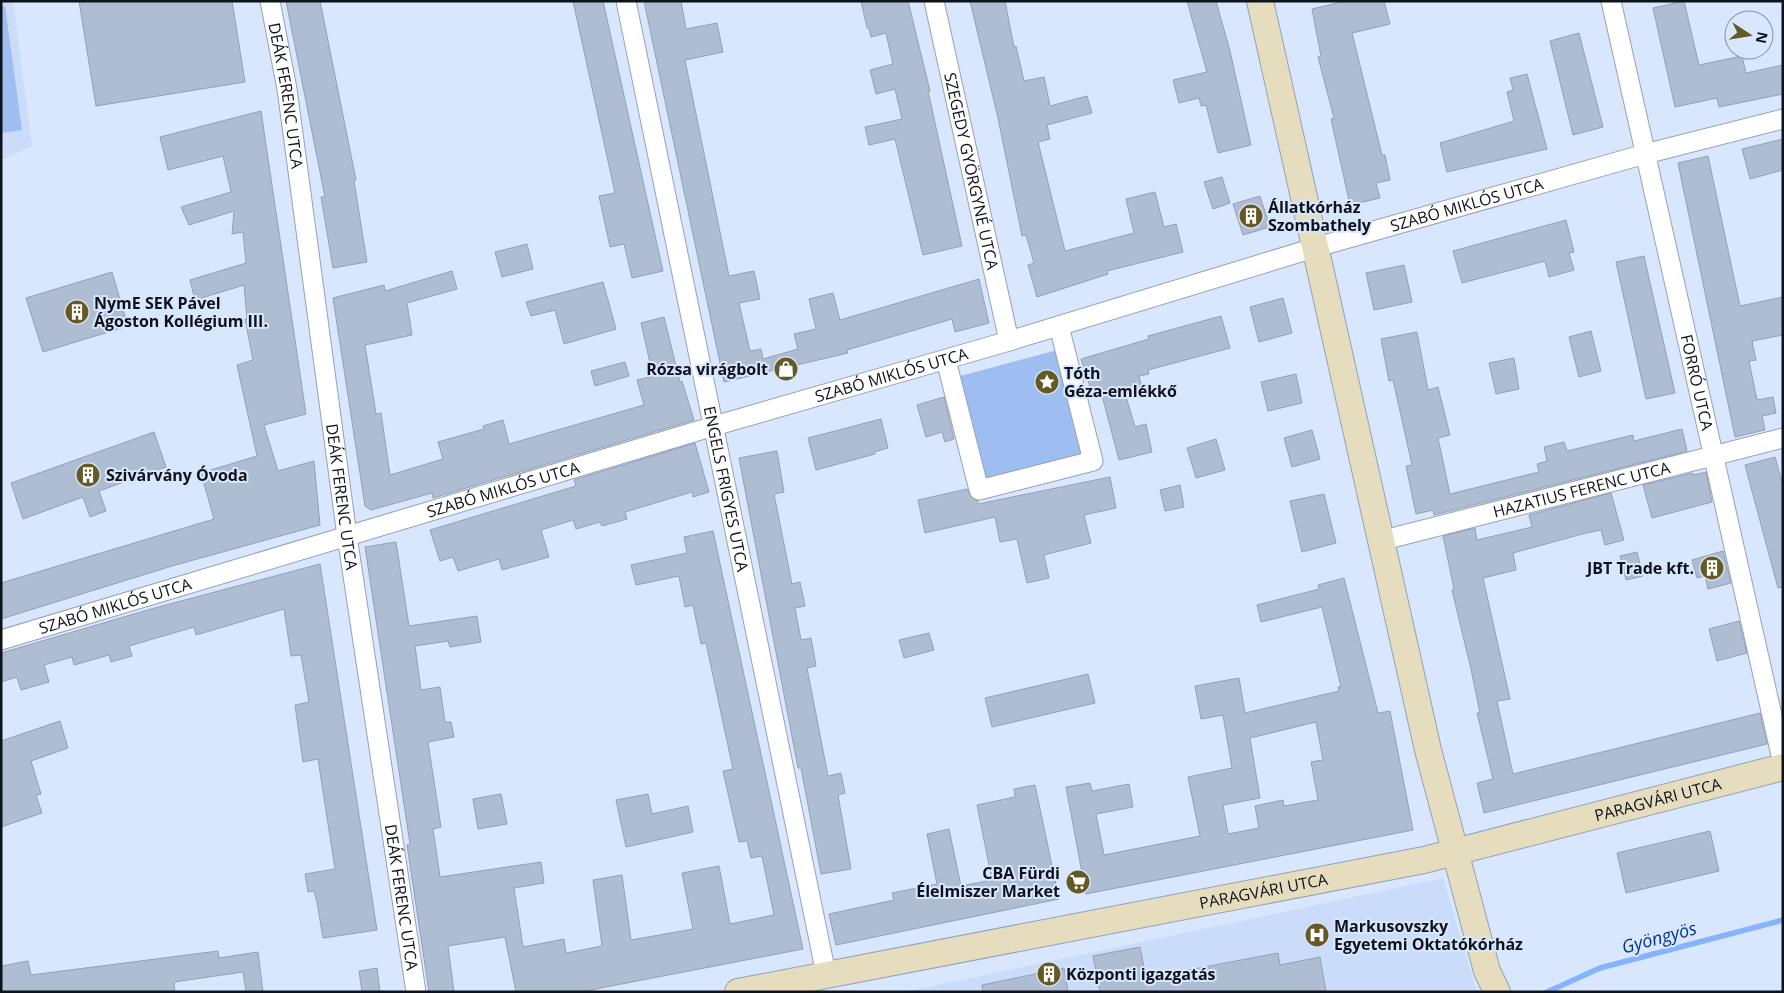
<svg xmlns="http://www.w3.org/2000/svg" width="1784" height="993" font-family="'Open Sans',sans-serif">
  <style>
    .built { fill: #cadcf9 }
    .green { fill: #9ebef2 }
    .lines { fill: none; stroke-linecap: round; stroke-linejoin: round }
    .stream { stroke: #86b3fc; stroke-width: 5.5 }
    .building { fill: #afbdd3; stroke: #93a0b5; fill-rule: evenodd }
    .street-casing { stroke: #94a2b7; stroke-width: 21 }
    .secondary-casing { stroke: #94a2b7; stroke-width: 28 }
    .street { stroke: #fff; stroke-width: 19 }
    .secondary { stroke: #e5ddbd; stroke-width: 26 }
    .labels { text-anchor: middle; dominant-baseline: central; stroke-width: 4; stroke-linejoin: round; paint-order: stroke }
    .street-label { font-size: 16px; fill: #0e121a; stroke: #d8e7fd }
    .poi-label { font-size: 16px; font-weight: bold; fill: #0e121a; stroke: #d8e7fd; text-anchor: start }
    .water-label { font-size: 18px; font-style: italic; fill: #003688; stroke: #d8e7fd }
  </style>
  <rect width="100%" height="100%" fill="#d8e7fd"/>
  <g class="built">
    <polygon points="1,1 13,1 32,146 1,160"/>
    <polygon points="1443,878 1477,992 905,992"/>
  </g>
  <g class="green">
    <polygon points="5,6 22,130 1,133 1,7"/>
    <polygon points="1061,349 1090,458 982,487 953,378"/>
  </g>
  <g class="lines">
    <polyline class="stream" points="1547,992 1600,968 1783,920"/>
  </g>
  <g class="building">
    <polygon points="79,1 232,1 245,82 96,106"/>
    <polygon points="286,1 320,1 356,180 354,181 367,262 333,268 321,197 325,197"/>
    <polygon points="573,1 603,1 663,271 632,278 624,244 610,247 599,196 615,193"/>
    <polygon points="644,1 681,1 686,29 717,23 723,52 685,60 729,276 754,271 760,299 739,303 750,351 761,349 763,359 798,349 794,334 816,329 809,299 833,293 840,320 979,279 989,323 955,332 952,319 847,350 848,353 724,382"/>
    <polygon points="861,1 908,1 930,91 928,91 962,246 923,255 895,139 869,145 865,127 902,119 895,89 876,94 870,70 893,64 886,33 871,37 869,28 867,28"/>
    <polygon points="970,1 1005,1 1014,47 1016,46 1024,81 1044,77 1050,106 1087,96 1092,113 1047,125 1050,139 1038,142 1065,251 1134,233 1126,199 1155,192 1164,227 1176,224 1183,252 1107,271 1108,274 1037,297 1028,265 1034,263 1026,235 1022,236 998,118"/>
    <polygon points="1187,1 1216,1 1230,51 1251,145 1218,153 1206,105 1201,106 1199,98 1179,103 1173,80 1207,72"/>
    <polygon points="1346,1 1384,1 1390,24 1352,33 1382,155 1385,155 1390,180 1376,183 1380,198 1350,205 1331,119 1334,118 1318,57 1321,56 1312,9"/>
    <polygon points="1684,1 1699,65 1742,56 1746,73 1783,65 1783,94 1719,107 1717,98 1675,107 1653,8"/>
    <polygon points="1579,33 1603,127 1573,135 1550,41"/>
    <polygon points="1527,74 1547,149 1447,172 1440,143 1514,121 1507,92 1513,90 1510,78"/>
    <polygon points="261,111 306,414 264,425 278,471 314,461 320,525 172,566 1,619 1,583 214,519 201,473 257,456 237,365 253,360 245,319 247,319 244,285 195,300 190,280 246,263 243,232 232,234 234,211 189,225 181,207 231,192 223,156 168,170 160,137"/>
    <polygon points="1783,139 1783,170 1750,179 1742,149"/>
    <polygon points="1708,156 1740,306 1783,297 1783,335 1752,341 1756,360 1749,361 1757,400 1773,397 1776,413 1762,416 1765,430 1735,437 1678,163"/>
    <polygon points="1222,177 1230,203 1213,209 1204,182"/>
    <polygon points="1260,196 1270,227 1243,235 1233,204"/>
    <polygon points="1566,220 1574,252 1569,253 1574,270 1549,277 1545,261 1462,283 1453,251"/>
    <polygon points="527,244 533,269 502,277 495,252"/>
    <polygon points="1644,256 1675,393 1646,399 1616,262"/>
    <polygon points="1404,265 1412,302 1374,310 1366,273"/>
    <polygon points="452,271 457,289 407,303 412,335 365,345 376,414 381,413 390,475 443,459 438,442 484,429 483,426 503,420 509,444 644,405 637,380 653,376 641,323 664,317 680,382 682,381 694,420 433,498 432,493 371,510 365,506 333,298 384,285 385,291"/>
    <polygon points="112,272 128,326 43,352 26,298"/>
    <polygon points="603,282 616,329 564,344 555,310 531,316 526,302"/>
    <polygon points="1283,298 1292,333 1259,342 1250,307"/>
    <polygon points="1221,316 1230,348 1148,370 1149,374 1139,376 1142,388 1125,393 1135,427 1146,424 1152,452 1119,460 1100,388 1091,390 1081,359 1149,339 1148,336"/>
    <polygon points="1591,331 1601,371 1579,377 1569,337"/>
    <polygon points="1417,332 1428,390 1438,387 1450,435 1438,438 1450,494 1539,472 1537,464 1547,461 1544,447 1564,442 1567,451 1633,435 1634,441 1682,429 1687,451 1434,515 1433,510 1416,514 1406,466 1412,465 1393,380 1389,381 1381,339"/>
    <polygon points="1514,358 1519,389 1496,394 1489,363"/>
    <polygon points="625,362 629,376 595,386 591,371"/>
    <polygon points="1296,374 1302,403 1268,411 1261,382"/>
    <polygon points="944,397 954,439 945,442 942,432 926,437 917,405"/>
    <polygon points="881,419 888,448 874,452 875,454 816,470 808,438"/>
    <polygon points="1312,430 1320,459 1292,467 1284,438"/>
    <polygon points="154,432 166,467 99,491 106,511 90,517 83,497 23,519 11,483"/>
    <polygon points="1216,439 1225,470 1196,478 1187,448"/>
    <polygon points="695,443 709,492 693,497 692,492 625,512 627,519 602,526 600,522 576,529 573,520 541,530 549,557 502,570 499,559 458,571 453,557 440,561 430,530 576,486 574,480"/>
    <polygon points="777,451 784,492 774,494 792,584 800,582 805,606 795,608 801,640 811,638 816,666 807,668 828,776 841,773 845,793 838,795 851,869 821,874 801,768 798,768 739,458"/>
    <polygon points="1775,457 1783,486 1783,587 1778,588 1745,465"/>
    <polygon points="1706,472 1712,502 1652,518 1643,485 1693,473 1694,475"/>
    <polygon points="1110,477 1116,508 1084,515 1091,543 1044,555 1049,578 1027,583 1017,539 1000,542 995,517 925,533 918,500 967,489 971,497 978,501 978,504"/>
    <polygon points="1180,485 1184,507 1165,511 1160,490"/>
    <polygon points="1611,493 1624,540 1605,545 1601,530 1586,533 1513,553 1516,570 1483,578 1510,699 1497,701 1513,774 1760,713 1767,744 1484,813 1477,783 1493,779 1477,713 1480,713 1471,669 1452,590 1454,589 1443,536 1475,528 1477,540 1532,527 1529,515"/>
    <polygon points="1324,494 1336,543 1302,552 1290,501"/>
    <polygon points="713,531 803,949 580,992 516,992 505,937 448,946 454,992 429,992 407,845 410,844 365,547 396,542 409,626 477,616 481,642 450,647 448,641 415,646 421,690 440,687 445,722 451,722 454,737 428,742 441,827 433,829 440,877 541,862 544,883 514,888 523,947 564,939 566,953 602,946 593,880 622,875 631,940 693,929 682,873 719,866 730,924 774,915 762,856 751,858 747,841 739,842 723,771 733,769 706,643 701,644 693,605 685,607 679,576 636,585 631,565 687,553 684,537"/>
    <polygon points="1723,551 1731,583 1708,589 1705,576 1697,578 1692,560"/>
    <polygon points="1637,552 1643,576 1626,580 1620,556"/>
    <polygon points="320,564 377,930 323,938 317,902 314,891 308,892 305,874 335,869 318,759 303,762 295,705 309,702 301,655 291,656 284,609 196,635 194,627 129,646 132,656 111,662 109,655 74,665 72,657 44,665 49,682 21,690 17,677 1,682 1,653 151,609"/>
    <path d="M1344 578 1378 713 1390 711 1413 830 1086 894 1066 787 1090 783 1092 791 1129 784 1133 807 1096 814 1104 855 1200 836 1188 777 1232 768 1223 715 1201 719 1195 686 1239 678 1245 713 1339 691 1338 687H1341L1322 607 1261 622 1257 605 1319 589 1318 585ZM1316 722 1323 760 1311 762 1318 800 1284 806 1283 800 1255 806 1259 828 1228 834 1223 805 1260 798 1250 738Z"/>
    <polygon points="1739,621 1747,653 1717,661 1709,629"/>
    <polygon points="929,633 934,650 904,658 899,640"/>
    <polygon points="1088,674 1095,703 992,727 985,698"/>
    <polygon points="60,721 68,748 31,761 41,794 36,795 42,813 1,827 1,741"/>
    <polygon points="1035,785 1059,899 836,945 829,914 894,900 892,893 937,884 927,834 949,829 961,886 992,880 977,805 1015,797 1014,789"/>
    <polygon points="501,794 507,824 478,829 473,799"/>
    <polygon points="648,794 652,814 688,806 693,832 626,847 616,800"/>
    <polygon points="1710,831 1719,871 1626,893 1617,853"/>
    <polygon points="1140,947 1146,978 1278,953 1280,965 1320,957 1326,992 1100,992 1093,956"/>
    <polygon points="218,951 219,958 258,952 263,992 246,992 243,972 174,982 175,992 1,992 1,966 28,961 31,975"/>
    <polygon points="377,968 380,992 362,992 359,971"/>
    <polygon points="1064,968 1068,992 983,992 982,985"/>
  </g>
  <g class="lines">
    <defs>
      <g id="street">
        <path id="s1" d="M270 1 287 89 347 536 416 992"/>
        <path id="s2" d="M626 1 826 974"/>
        <path id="s3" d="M934 1 1009 341"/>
        <path id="s4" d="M1611 1 1783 764"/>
        <polyline points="946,360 979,490 1093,461 1059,326"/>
        <path id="s5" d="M1380 541 1783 438"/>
        <path id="s6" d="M1 640 714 426 1009 341 1317 247 1645 154 1783 119"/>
      </g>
      <g id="secondary">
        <polyline points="1260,1 1428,750 1487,971 1497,992"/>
        <path id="s7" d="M738 992 1424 860 1783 767"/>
      </g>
    </defs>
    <use href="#street" class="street-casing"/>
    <use href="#secondary" class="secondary-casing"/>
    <use href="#street" class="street"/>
    <use href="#secondary" class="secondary"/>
  </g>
  <defs>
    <symbol id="building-disc" viewBox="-11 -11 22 22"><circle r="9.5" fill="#675926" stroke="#d8e7fd"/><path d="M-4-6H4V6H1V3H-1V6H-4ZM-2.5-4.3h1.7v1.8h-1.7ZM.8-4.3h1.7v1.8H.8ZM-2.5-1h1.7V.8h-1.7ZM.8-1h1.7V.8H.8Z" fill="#fff"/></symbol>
    <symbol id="shop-disc" viewBox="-11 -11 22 22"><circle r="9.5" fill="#675926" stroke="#d8e7fd"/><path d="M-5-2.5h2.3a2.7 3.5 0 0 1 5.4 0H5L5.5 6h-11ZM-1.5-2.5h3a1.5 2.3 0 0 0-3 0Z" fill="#fff"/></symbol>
    <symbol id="sight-disc" viewBox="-11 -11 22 22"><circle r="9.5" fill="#675926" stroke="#d8e7fd"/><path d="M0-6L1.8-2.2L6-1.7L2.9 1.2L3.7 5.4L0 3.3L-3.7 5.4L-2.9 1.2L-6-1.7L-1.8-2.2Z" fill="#fff"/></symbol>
    <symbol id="supermarket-disc" viewBox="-11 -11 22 22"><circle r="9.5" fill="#675926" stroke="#d8e7fd"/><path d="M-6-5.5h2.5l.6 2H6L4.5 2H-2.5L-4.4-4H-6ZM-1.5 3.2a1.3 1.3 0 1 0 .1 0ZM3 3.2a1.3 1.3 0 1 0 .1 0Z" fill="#fff"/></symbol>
    <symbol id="hospital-disc" viewBox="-11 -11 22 22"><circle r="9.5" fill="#675926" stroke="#d8e7fd"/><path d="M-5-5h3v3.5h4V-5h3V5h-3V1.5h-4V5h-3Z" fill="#fff"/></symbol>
  </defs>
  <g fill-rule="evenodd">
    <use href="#building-disc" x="1237" y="202" width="28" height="28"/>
    <use href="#building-disc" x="63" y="298" width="28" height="28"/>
    <use href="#shop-disc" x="772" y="355" width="28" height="28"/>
    <use href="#sight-disc" x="1033" y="368" width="28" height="28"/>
    <use href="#building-disc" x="74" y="461" width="28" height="28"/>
    <use href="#building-disc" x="1698" y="554" width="28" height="28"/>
    <use href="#supermarket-disc" x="1064" y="868" width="28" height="28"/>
    <use href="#hospital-disc" x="1303" y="921" width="28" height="28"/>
    <use href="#building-disc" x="1035" y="960" width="28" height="28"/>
  </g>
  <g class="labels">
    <g class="street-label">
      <text stroke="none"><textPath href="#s1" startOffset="96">DEÁK FERENC UTCA</textPath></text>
      <text stroke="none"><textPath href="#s3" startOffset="174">SZEGEDY GYÖRGYNÉ UTCA</textPath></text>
      <text stroke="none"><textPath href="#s6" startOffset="1529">SZABÓ MIKLÓS UTCA</textPath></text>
      <text stroke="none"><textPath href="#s6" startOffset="929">SZABÓ MIKLÓS UTCA</textPath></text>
      <text stroke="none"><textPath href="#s4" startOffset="391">FORRÓ UTCA</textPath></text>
      <text stroke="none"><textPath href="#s2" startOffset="498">ENGELS FRIGYES UTCA</textPath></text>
      <text stroke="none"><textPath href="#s6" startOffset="524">SZABÓ MIKLÓS UTCA</textPath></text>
      <text stroke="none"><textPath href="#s5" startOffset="208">HAZATIUS FERENC UTCA</textPath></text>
      <text stroke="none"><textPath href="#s1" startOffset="501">DEÁK FERENC UTCA</textPath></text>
      <text stroke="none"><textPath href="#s6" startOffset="119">SZABÓ MIKLÓS UTCA</textPath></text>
      <text stroke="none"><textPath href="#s7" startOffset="940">PARAGVÁRI UTCA</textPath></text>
      <text stroke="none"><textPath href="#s7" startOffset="535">PARAGVÁRI UTCA</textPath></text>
      <text stroke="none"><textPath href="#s1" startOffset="906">DEÁK FERENC UTCA</textPath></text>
    </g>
    <g class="poi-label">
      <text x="1268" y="207">Állatkórház<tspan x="1268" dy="18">Szombathely</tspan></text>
      <text x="94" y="303">NymE SEK Pável<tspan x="94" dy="18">Ágoston Kollégium III.</tspan></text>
      <text x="768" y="369" text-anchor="end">Rózsa virágbolt</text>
      <text x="1064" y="373">Tóth<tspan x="1064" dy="18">Géza-emlékkő</tspan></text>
      <text x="106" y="475">Szivárvány Óvoda</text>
      <text x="1694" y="568" text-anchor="end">JBT Trade kft.</text>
      <text x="1060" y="873" text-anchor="end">CBA Fürdi<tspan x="1060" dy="18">Élelmiszer Market</tspan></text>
      <text x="1334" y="926">Markusovszky<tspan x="1334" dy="18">Egyetemi Oktatókórház</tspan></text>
      <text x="1066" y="974">Központi igazgatás</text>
    </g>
    <g class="water-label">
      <text transform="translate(1659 937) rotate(-15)">Gyöngyös</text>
    </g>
  </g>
  <rect width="1784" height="993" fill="none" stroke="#0e121a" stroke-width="5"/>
  <g transform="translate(1749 35) rotate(102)"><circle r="24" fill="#d8e7fd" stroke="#8792a2"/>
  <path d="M0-4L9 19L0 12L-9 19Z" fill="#675926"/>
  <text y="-8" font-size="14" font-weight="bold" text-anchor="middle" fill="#0e121a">N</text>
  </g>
</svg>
